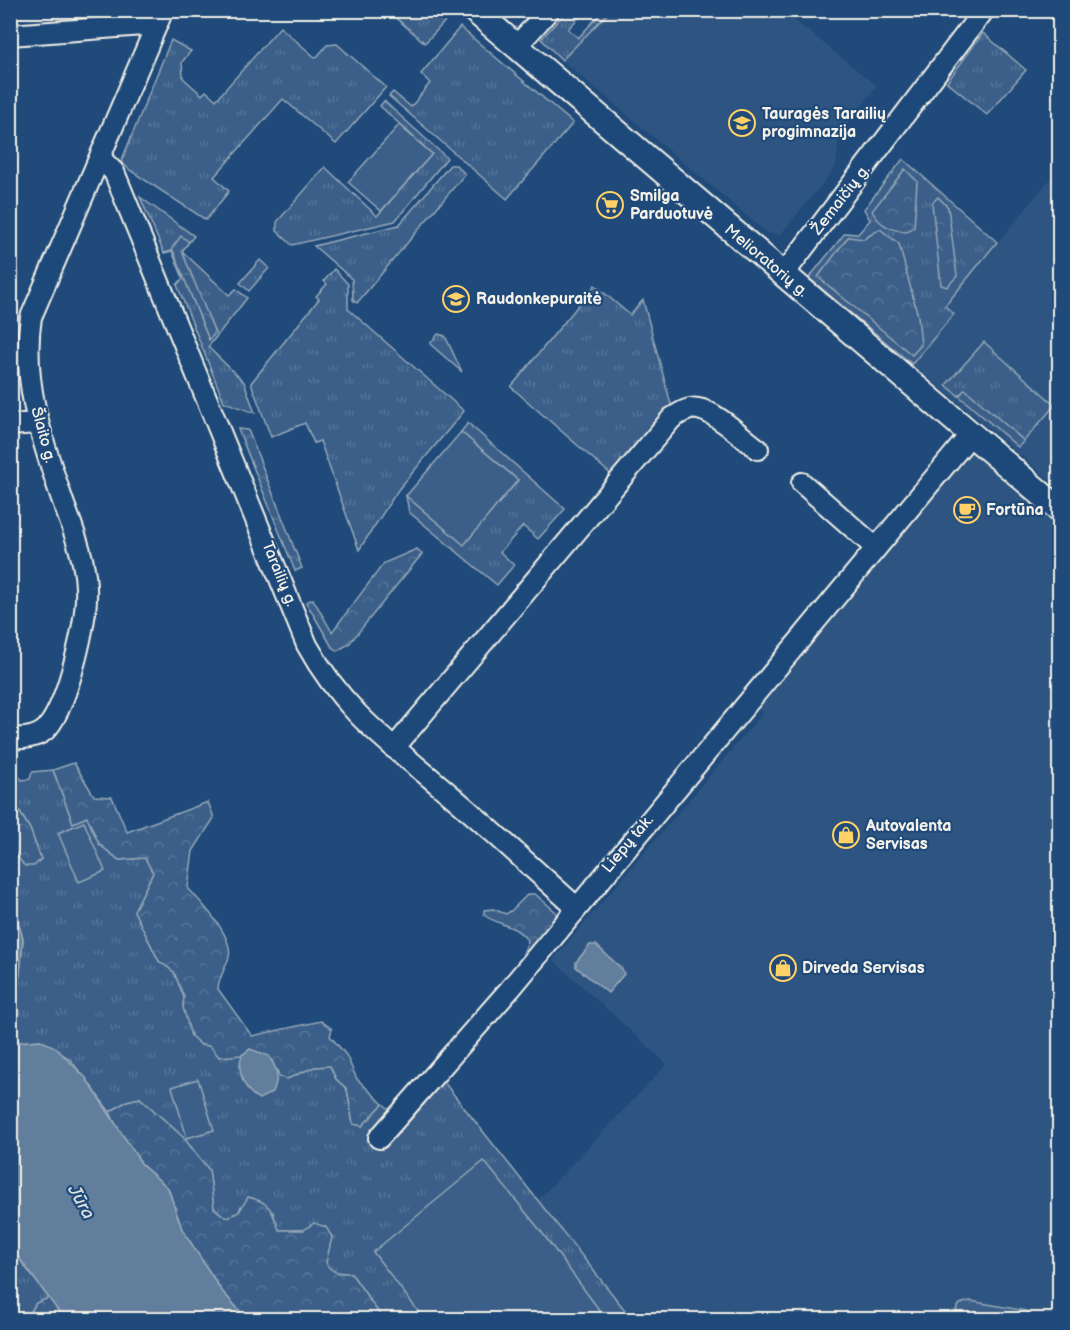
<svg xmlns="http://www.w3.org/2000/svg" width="1070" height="1330" font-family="'Balsamiq Sans',sans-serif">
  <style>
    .built { fill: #2d5581 }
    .grass { fill: url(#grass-tufts); stroke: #97a8b8; stroke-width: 1.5 }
    .forest { fill: url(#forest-crowns); stroke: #97a8b8; stroke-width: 1.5 }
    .garden { fill: #3a5f88; stroke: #97a8b8; stroke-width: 1.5 }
    .water { fill: #627e9d; stroke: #9cacbb; stroke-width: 1.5 }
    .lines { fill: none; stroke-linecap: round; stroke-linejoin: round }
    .minor-casing { stroke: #f4f1e8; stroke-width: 24 }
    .major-casing { stroke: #f4f1e8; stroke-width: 28 }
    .minor { stroke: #1f4a7a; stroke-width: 20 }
    .major { stroke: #1f4a7a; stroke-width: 24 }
    .labels { text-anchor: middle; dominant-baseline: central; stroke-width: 4.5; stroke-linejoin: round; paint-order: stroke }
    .poi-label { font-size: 16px; font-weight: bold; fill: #f4f1e8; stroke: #1f4a7a; text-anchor: start }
    .street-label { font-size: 16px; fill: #f4f1e8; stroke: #1f4a7a }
    .water-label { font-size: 18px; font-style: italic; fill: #dee0dd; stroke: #1f4a7a }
  </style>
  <defs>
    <pattern id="grass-tufts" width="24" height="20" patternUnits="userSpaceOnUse" patternTransform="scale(1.5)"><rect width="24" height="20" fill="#3a5f88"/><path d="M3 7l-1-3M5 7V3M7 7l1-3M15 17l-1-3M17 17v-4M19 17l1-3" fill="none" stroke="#577699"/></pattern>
    <pattern id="forest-crowns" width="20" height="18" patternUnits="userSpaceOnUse" patternTransform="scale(1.5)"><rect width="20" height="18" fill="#3a5f88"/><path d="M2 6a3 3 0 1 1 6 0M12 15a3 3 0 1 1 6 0" fill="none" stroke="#577699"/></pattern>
  </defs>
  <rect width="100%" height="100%" fill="#1f4a7a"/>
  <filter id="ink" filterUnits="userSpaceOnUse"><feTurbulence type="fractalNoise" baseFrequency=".0167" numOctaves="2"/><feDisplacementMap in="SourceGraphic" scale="12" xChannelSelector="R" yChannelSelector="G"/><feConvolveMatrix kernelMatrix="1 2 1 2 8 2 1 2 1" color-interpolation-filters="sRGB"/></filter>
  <g filter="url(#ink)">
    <g class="built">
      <polygon points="610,11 783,11 877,86 839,135 836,167 781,234 767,233 562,60"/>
      <polygon points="1059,168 1059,488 912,364 953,315 945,307"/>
      <polygon points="963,444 1059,526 1059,1319 632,1319 537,1201 667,1064 553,960 762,714 751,697"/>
    </g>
    <g class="grass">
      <polygon points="388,11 439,11 448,18 425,43"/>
      <polygon points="567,11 585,11 568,29 578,38 603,11 610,11 562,60 541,39"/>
      <polygon points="280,27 316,58 327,45 337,44 386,87 336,144 283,99 214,177 229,191 206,220 131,171 121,162 171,40 191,51 182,62 183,78 202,95 206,91 216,100"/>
      <polygon points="460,27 573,123 507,199 389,96 393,92 411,107 430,83 421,74"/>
      <polygon points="983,33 1026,70 987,115 947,82"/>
      <polygon points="384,101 447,158 395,221 292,245 277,231 277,222 325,167 377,216 432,154 380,106"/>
      <polygon points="903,159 997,242 945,306 954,314 912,364 809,278 845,233 858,234 870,220 864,209"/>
      <polygon points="450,165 456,165 465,174 357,303 353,300 352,279 314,246 399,225"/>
      <polygon points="140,197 194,236 182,251 229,295 236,289 247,298 208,347 244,382 255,413 224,402 177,285 183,278 172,251 164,253"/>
      <polygon points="260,260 269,268 249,291 240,283"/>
      <polygon points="334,269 348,284 348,309 464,411 398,490 359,550 320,441 314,443 305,423 271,437 251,383 319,299 316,296 327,284 324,281"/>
      <polygon points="595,285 630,315 643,300 673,412 615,478 511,387"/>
      <polygon points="438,334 445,336 462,372 430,344"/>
      <polygon points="984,342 1055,405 1024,441 965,390 959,396 946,385"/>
      <polygon points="468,423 565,509 538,539 523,526 500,552 514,565 497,585 409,512 406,496 464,544 518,480 461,432"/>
      <path d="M11 768 22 780 30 779 32 772 53 770 73 822 87 817 99 844 119 860 145 858 153 873 134 911 159 961 174 972 184 997 183 1007 201 1045 250 1049 287 1079 314 1067 330 1066 336 1079 347 1089 353 1124 362 1126 383 1104 407 1124 443 1081 632 1319H383L351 1273C339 1273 332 1274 325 1263L332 1237 304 1230H278L273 1212 241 1206 239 1212 229 1217 224 1216 214 1208 209 1170 183 1137 140 1098 127 1101 110 1112 70 1059 40 1040 19 1042 11 1023 10 1014 20 974 23 939 11 897 10 842 18 858 41 859 30 829 11 796Z"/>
      <polygon points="14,1252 49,1298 36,1303 30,1313 31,1319 11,1320 11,1274 16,1268"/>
    </g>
    <g class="forest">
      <path d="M905 169 917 181 914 227 906 232C890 229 880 226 872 211Z"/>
      <polygon points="938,197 948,207 957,276 947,287 941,285 932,203"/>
      <polygon points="880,229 899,244 918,316 921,345 912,355 818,277 848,237 864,239"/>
      <polygon points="181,236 189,242 182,251 215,333 209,340 172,248"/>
      <polygon points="965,389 1024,441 1018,447 959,396"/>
      <polygon points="238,429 248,430 302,568 295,571"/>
      <polygon points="417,549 422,554 349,644 337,651 332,647 306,602 313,599 332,632 384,563"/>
      <path d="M74 763 94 796 112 797 127 832 208 802 214 818 193 851 188 888C201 903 234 935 229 957 226 968 219 976 218 989L252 1036 321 1021 332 1029 330 1036 346 1055 357 1079 383 1104 362 1126 353 1124 347 1089 336 1079 330 1066 314 1067 287 1079 279 1077 277 1070 250 1049 242 1055 219 1057 210 1046 201 1045 191 1036 183 1007 184 997 174 972 159 961 134 911 153 873 145 858 119 860 99 844 87 817 73 823 53 770Z"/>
      <path d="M10 796 30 829 41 859 34 866H25C6 847 10 821 10 796Z"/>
      <path d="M528 894H535L556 912V920L518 966 528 941C516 924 499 926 484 915V910L493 909 506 914 511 911Z"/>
      <path d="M140 1098 183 1137 209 1170 214 1208 224 1216 229 1217 239 1212 248 1197C270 1202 272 1210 279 1230H304L314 1223 326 1227 332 1237 326 1263C332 1274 339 1273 351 1273L383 1319H247L221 1290 182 1229 168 1188 143 1166 119 1132 110 1112 127 1101Z"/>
      <polygon points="49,1298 66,1319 31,1319 30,1314 36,1303"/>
      <polygon points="970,1301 1026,1311 1039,1319 950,1319 960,1304"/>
    </g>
    <g class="garden">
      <polygon points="399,125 432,154 381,211 348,182"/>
      <polygon points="461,432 518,480 464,545 406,496"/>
      <polygon points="84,822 105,871 79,882 58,833"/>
      <polygon points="198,1079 214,1130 187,1138 172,1087"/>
      <polygon points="484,1161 540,1230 606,1319 424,1319 373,1252"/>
    </g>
    <g class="water">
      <polygon points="11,897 23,939 20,974 11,1014"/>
      <polygon points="590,945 596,945 622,969 624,974 608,993 576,967 576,962"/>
      <polygon points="10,1023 19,1042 40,1040 55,1047 86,1078 143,1166 168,1188 182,1229 221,1290 247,1319 66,1320 62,1316 11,1247"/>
      <path d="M250 1049 269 1056C278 1070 279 1076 273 1092L259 1099C244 1091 236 1071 242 1055Z"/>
    </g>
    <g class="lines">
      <defs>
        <g id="minor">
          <polyline points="10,35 157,24"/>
          <polyline points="516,47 549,10"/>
          <path d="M100 158 114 172 307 645C345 714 389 742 447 792 491 829 533 869 576 907"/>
          <polyline points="783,275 984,10"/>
          <polyline points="10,425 37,423"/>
          <polyline points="802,483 876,548"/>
          <path d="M10 737C23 740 40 737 48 727 68 702 88 619 86 587 85 557 72 527 62 499 42 440 21 380 31 317L163 10"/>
          <path d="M394 748 672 418C680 413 688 407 698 409 715 411 743 438 758 449"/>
          <polyline points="379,1138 510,989 971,434"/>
        </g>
        <polyline id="major" points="474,10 1060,510"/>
      </defs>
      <use href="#minor" class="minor-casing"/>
      <use href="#major" class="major-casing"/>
      <use href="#minor" class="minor"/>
      <use href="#major" class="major"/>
    </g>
  </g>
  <defs>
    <symbol id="school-ring" viewBox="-11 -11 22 22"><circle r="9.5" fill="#1f4a7a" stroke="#ffd166" stroke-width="1.5"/><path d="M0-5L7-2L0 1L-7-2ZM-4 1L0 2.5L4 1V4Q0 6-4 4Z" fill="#ffd166"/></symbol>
    <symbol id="supermarket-ring" viewBox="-11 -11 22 22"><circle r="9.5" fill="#1f4a7a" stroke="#ffd166" stroke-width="1.5"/><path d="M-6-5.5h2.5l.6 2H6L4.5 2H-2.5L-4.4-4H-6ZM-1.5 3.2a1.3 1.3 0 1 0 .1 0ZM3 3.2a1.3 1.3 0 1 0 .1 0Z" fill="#ffd166"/></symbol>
    <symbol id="cafe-ring" viewBox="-11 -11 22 22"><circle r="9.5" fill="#1f4a7a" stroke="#ffd166" stroke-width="1.5"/><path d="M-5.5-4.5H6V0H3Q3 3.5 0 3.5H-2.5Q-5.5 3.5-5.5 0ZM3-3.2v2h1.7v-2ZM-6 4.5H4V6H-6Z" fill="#ffd166"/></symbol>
    <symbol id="shop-ring" viewBox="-11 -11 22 22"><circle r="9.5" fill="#1f4a7a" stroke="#ffd166" stroke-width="1.5"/><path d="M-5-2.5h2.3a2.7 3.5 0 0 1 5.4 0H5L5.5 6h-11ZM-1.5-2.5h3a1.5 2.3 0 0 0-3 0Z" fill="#ffd166"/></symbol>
  </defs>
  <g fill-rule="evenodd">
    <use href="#school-ring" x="727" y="108" width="30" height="30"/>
    <use href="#supermarket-ring" x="595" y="190" width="30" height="30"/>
    <use href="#school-ring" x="441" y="284" width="30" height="30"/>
    <use href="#cafe-ring" x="952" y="495" width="30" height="30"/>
    <use href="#shop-ring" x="831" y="820" width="30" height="30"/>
    <use href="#shop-ring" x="768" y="953" width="30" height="30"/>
  </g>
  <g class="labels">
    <g class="poi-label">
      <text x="762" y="114">Tauragės Tarailių<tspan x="762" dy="18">progimnazija</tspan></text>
      <text x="630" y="196">Smilga<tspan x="630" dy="18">Parduotuvė</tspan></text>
      <text x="476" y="299">Raudonkepuraitė</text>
      <text x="986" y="510">Fortūna</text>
      <text x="866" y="826">Autovalenta<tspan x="866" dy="18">Servisas</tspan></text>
      <text x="802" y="968">Dirveda Servisas</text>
    </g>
    <g class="street-label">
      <text transform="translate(841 200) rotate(-52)">Žemaičių g.</text>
      <text transform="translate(766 261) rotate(40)">Melioratorių g.</text>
      <text transform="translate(43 435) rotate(75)">Šlaito g.</text>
      <text transform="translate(279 574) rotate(68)">Tarailių g.</text>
      <text transform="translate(628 844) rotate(-50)">Liepų tak.</text>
    </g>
    <g class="water-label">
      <text transform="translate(81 1202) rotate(61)">Jūra</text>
    </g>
  </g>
  <rect width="1070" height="1330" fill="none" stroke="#1f4a7a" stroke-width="36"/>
  <rect x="18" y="18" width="1034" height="1294" fill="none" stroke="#f4f1e8" stroke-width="2" filter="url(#ink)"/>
</svg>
